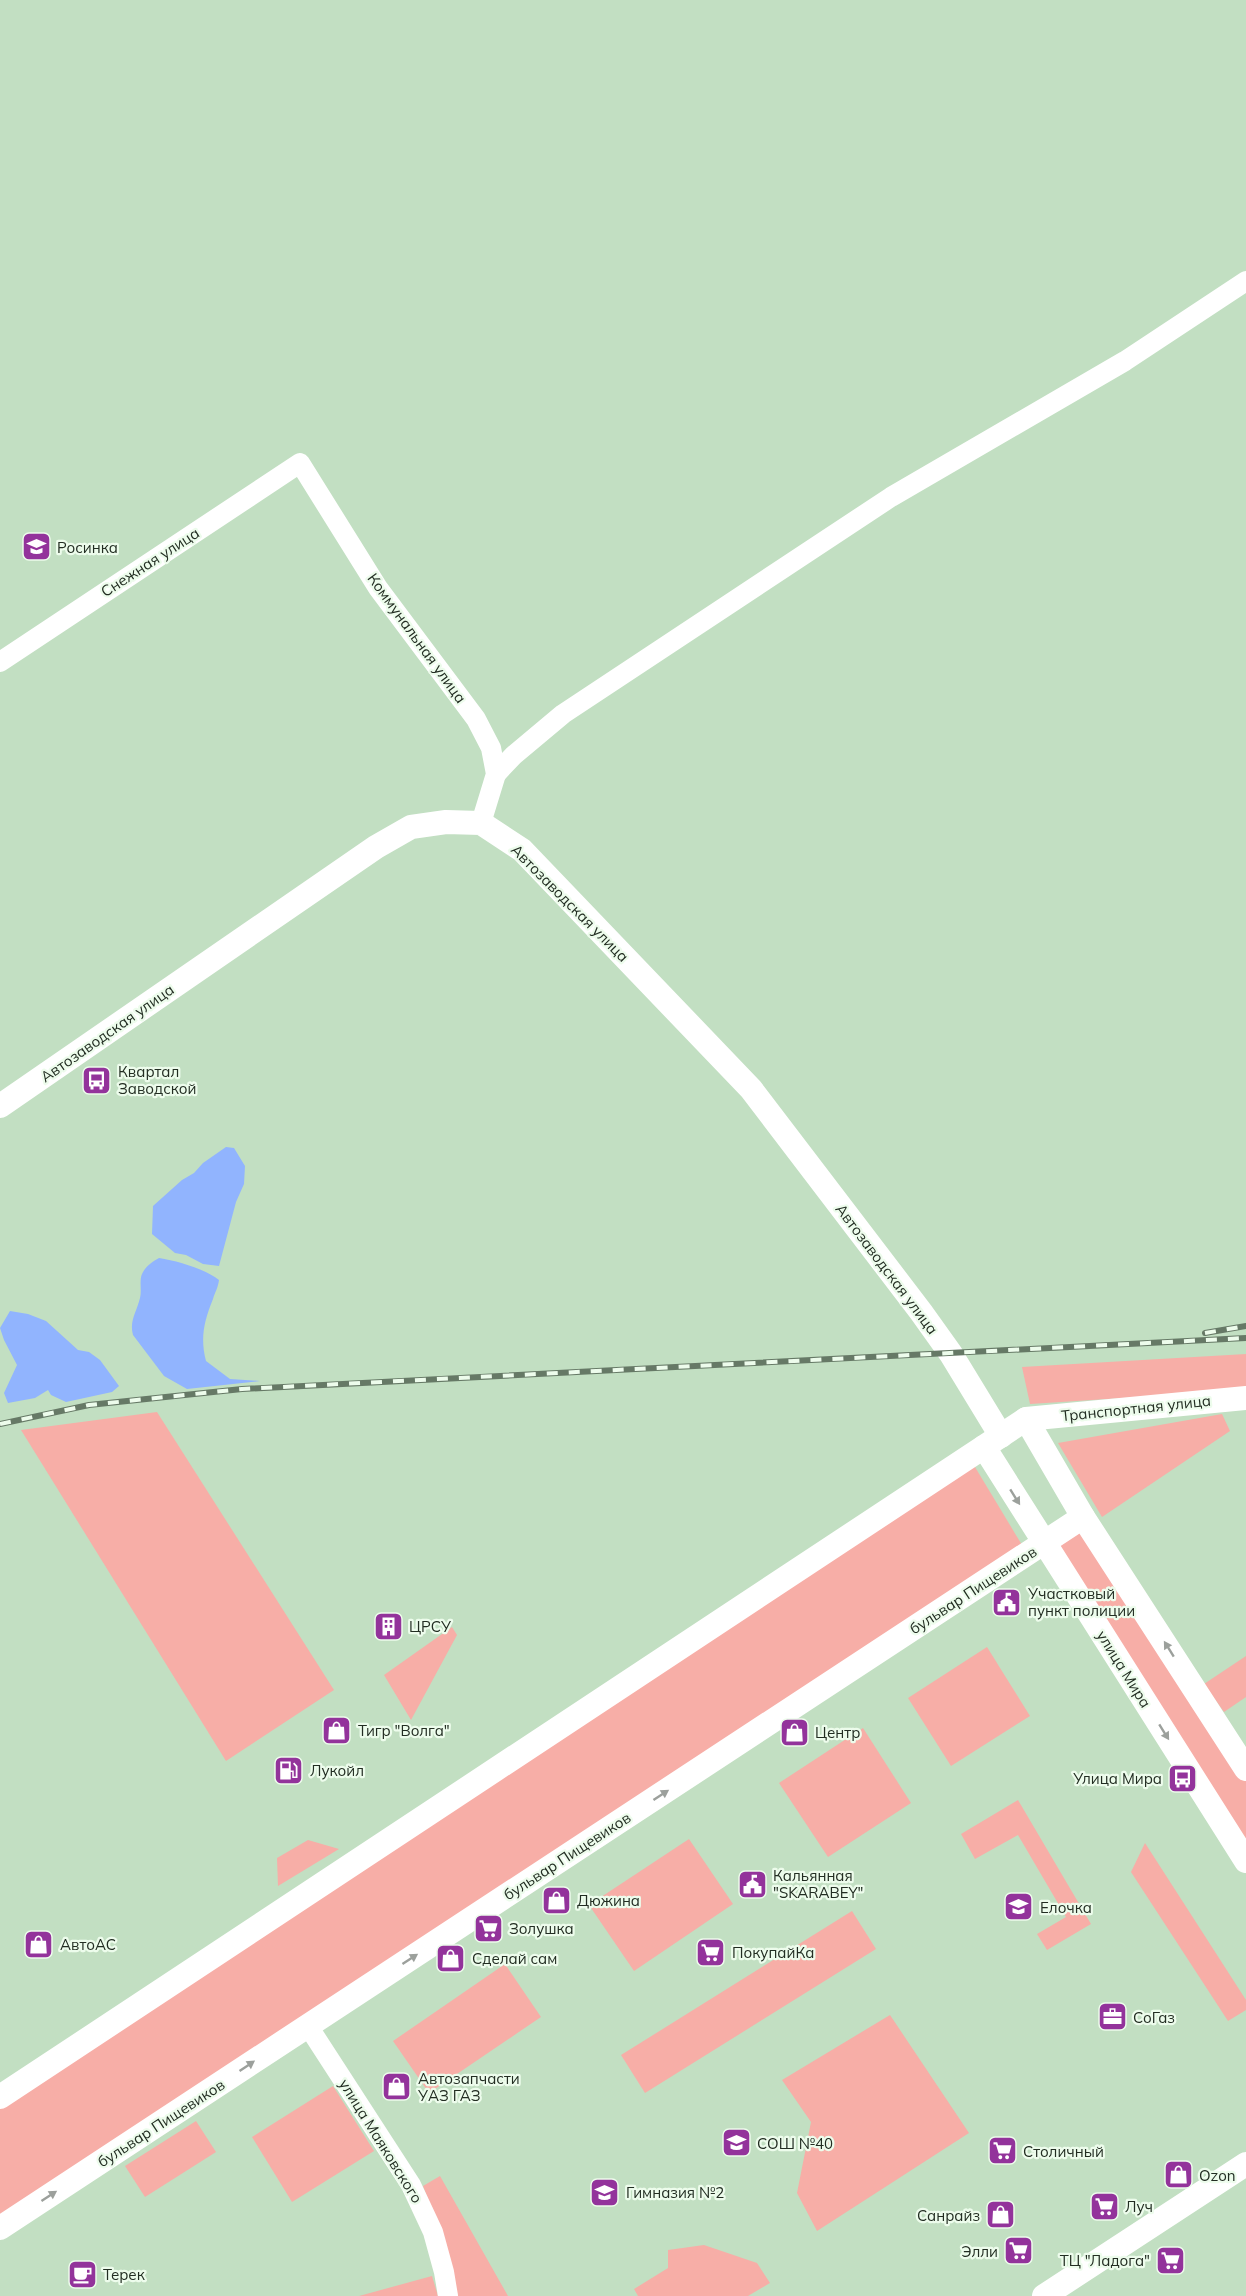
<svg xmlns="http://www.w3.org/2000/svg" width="1246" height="2296" font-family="Mulish,sans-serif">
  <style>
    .green { fill: #f7aea7 }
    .water { fill: #91b4fe }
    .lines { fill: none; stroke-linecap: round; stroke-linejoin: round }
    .minor { stroke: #fff; stroke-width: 20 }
    .major { stroke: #fff; stroke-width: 24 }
    .rail-casing { stroke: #667966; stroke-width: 6 }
    .rail { stroke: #edfcec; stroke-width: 4; stroke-dasharray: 11; stroke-linecap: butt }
    .oneway { fill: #9ca09c }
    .labels { text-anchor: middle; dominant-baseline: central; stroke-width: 4.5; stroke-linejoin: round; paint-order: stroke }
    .poi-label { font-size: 15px; fill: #222d22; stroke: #edfcec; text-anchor: start }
    .street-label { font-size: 15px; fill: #222d22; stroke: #edfcec }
  </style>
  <rect width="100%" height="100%" fill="#c2dfc2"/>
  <g class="green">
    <polygon points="1246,1354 1246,1390 1030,1404 1022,1367"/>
    <polygon points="157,1412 334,1690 226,1761 21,1430"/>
    <polygon points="1222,1414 1230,1431 1102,1517 1058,1443"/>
    <polygon points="972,1462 1025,1550 0,2221 0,2108"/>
    <polygon points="1083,1527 1246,1781 1246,1845 1056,1545"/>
    <polygon points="452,1627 457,1635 411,1720 384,1675"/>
    <polygon points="987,1647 1030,1716 951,1766 908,1698"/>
    <polygon points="1246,1656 1246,1697 1224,1712 1204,1684"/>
    <polygon points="863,1728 911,1803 828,1857 779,1783"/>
    <polygon points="1018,1800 1091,1924 1047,1950 1037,1934 1066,1917 1018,1835 975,1859 961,1834"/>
    <polygon points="689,1839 733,1904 634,1971 589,1905"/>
    <polygon points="308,1840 339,1849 278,1886 277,1858"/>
    <polygon points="1145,1843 1246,2000 1246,2010 1228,2021 1131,1872"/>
    <polygon points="852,1911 876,1949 645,2093 621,2055"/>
    <polygon points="505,1964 541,2017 429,2093 393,2041"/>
    <polygon points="890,2015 969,2133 817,2231 797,2193 811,2122 782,2080"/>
    <polygon points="333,2086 374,2151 292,2202 252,2137"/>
    <polygon points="196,2121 216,2152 145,2197 125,2166"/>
    <polygon points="440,2176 508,2296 458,2296 436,2220 423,2186"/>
    <polygon points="704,2245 757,2263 770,2283 748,2296 638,2296 634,2289 668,2268 668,2250"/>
    <polygon points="432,2276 438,2296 359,2296"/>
  </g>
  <g class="water">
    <polygon points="226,1147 234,1148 245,1166 244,1184 236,1202 219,1266 203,1264 186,1255 175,1253 152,1234 153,1206 182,1180 194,1173 203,1163"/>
    <path d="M159 1258C178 1261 205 1269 219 1280 218 1288 215 1292 213 1299 204 1321 200 1338 206 1361L230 1379 260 1381 187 1389 164 1376 133 1335C129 1321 137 1311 140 1298 142 1291 139 1281 142 1274 145 1267 153 1261 159 1258Z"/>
    <polygon points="10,1311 28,1314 46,1321 78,1350 89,1352 100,1360 119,1386 112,1392 66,1402 51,1395 48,1390 35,1398 8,1403 4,1393 17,1365 4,1340 0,1328"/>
  </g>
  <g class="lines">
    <g class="minor">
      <polyline points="0,662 300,463 378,588 476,719 491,748 496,774 481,823"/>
      <polyline points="496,774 514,755 563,714 891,497 1125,361 1246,281"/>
      <polyline points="308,2026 411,2185 433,2232 444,2272 448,2296"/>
    </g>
    <g class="major">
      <polyline points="0,1106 376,847 411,827 446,822 481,823 522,850 751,1089 921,1312 951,1354 1001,1436"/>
      <polyline points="1026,1419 1083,1517 1246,1769"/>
      <polyline points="984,1447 1246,1861"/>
      <polyline points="0,2097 1026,1419 1246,1398"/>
      <polyline points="0,2228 1083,1517"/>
      <polyline points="1044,2296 1246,2164"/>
    </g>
    <defs>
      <g id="rail">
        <polyline points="1205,1333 1246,1326"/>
        <polyline points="0,1424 89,1405 242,1389 1246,1338"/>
      </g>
    </defs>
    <use href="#rail" class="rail-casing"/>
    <use href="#rail" class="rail"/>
  </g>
  <defs><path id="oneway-solid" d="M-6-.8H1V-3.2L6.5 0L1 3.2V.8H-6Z" transform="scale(1.5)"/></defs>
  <g class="oneway">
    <use href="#oneway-solid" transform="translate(1015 1497) rotate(58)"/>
    <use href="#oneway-solid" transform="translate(1169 1649) rotate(-122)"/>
    <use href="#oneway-solid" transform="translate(1164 1732) rotate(58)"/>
    <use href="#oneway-solid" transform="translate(661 1795) rotate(-33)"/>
    <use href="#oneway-solid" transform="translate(410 1959) rotate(-33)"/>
    <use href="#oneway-solid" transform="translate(247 2066) rotate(-34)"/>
    <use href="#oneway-solid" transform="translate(49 2196) rotate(-33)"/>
  </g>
  <defs>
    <symbol id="school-square" viewBox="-11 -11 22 22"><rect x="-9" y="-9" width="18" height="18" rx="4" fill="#93339b" stroke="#edfcec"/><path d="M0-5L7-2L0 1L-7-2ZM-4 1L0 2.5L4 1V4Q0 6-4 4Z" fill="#fff"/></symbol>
    <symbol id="bus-square" viewBox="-11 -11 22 22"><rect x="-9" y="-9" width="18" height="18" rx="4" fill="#93339b" stroke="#edfcec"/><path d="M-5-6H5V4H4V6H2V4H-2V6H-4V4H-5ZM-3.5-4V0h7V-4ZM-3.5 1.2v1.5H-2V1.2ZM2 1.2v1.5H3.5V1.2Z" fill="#fff"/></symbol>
    <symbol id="civic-square" viewBox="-11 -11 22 22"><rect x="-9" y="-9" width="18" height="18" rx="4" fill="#93339b" stroke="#edfcec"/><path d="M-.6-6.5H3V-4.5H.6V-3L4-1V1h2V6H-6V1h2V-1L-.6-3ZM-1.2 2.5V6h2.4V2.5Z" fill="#fff"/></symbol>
    <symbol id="building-square" viewBox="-11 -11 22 22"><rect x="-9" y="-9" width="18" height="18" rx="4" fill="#93339b" stroke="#edfcec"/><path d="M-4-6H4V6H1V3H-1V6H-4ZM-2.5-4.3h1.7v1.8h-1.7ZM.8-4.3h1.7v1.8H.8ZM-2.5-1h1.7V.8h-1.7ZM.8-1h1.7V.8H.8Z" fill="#fff"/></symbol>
    <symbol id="shop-square" viewBox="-11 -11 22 22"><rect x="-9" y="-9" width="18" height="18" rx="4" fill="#93339b" stroke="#edfcec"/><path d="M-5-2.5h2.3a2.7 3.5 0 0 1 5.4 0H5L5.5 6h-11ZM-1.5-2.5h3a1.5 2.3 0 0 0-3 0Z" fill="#fff"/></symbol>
    <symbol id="fuel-square" viewBox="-11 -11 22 22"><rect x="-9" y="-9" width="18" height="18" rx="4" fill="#93339b" stroke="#edfcec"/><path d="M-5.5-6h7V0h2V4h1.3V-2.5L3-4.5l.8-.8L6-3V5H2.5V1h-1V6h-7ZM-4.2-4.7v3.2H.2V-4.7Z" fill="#fff"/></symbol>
    <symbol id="supermarket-square" viewBox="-11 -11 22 22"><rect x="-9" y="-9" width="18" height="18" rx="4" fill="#93339b" stroke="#edfcec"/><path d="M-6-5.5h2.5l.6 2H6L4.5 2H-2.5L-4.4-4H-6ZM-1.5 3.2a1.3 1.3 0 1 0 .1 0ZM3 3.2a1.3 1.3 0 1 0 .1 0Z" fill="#fff"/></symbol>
    <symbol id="office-square" viewBox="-11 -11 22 22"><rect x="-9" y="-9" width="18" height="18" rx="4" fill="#93339b" stroke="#edfcec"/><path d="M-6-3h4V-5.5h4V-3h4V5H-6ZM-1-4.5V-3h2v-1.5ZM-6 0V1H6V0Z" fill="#fff"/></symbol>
    <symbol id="cafe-square" viewBox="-11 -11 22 22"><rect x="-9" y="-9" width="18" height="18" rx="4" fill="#93339b" stroke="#edfcec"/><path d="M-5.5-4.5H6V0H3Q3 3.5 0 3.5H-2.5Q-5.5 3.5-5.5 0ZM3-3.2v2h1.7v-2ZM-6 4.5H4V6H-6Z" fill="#fff"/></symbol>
  </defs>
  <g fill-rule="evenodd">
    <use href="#school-square" x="20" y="530" width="33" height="33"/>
    <use href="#bus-square" x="80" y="1064" width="33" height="33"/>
    <use href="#civic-square" x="990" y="1586" width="33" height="33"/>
    <use href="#building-square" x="372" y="1610" width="33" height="33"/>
    <use href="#shop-square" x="320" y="1714" width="33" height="33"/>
    <use href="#shop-square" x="778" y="1716" width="33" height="33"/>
    <use href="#fuel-square" x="272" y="1754" width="33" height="33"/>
    <use href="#bus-square" x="1166" y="1762" width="33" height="33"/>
    <use href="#civic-square" x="736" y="1868" width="33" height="33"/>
    <use href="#shop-square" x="540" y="1884" width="33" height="33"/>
    <use href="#school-square" x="1002" y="1890" width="33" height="33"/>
    <use href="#supermarket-square" x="472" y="1912" width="33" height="33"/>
    <use href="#shop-square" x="22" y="1928" width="33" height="33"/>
    <use href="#supermarket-square" x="694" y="1936" width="33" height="33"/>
    <use href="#shop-square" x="434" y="1942" width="33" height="33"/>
    <use href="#office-square" x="1096" y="2000" width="33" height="33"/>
    <use href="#shop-square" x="380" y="2070" width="33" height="33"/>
    <use href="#school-square" x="720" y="2126" width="33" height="33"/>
    <use href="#supermarket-square" x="986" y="2134" width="33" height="33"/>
    <use href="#shop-square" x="1162" y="2158" width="33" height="33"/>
    <use href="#school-square" x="588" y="2176" width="33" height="33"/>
    <use href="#supermarket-square" x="1088" y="2190" width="33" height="33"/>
    <use href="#shop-square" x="984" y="2198" width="33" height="33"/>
    <use href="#supermarket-square" x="1002" y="2234" width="33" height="33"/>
    <use href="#supermarket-square" x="1154" y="2244" width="33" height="33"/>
    <use href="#cafe-square" x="66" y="2258" width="33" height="33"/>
  </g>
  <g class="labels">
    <g class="poi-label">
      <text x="57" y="547">Росинка</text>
      <text x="118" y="1071">Квартал<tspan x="118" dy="17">Заводской</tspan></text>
      <text x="1028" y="1593">Участковый<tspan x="1028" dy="17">пункт полиции</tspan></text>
      <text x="409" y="1626">ЦРСУ</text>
      <text x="358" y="1730">Тигр "Волга"</text>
      <text x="815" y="1732">Центр</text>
      <text x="310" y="1770">Лукойл</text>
      <text x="1162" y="1778" text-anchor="end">Улица Мира</text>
      <text x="773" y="1875">Кальянная<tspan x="773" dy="17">"SKARABEY"</tspan></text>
      <text x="577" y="1900">Дюжина</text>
      <text x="1040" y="1907">Елочка</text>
      <text x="509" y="1928">Золушка</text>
      <text x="60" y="1944">АвтоАС</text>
      <text x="732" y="1952">ПокупайКа</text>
      <text x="472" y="1958">Сделай сам</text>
      <text x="1133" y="2017">СоГаз</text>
      <text x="418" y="2078">Автозапчасти<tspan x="418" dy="17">УАЗ ГАЗ</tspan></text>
      <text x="757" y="2143">СОШ №40</text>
      <text x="1023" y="2151">Столичный</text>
      <text x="1199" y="2175">Ozon</text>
      <text x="626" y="2192">Гимназия №2</text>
      <text x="1125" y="2206">Луч</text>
      <text x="980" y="2215" text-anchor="end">Санрайз</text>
      <text x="998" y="2251" text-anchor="end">Элли</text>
      <text x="1150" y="2260" text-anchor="end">ТЦ "Ладога"</text>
      <text x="103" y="2274">Терек</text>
    </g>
    <g class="street-label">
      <text transform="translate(150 562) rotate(-33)">Снежная улица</text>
      <text transform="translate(417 638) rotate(54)">Коммунальная улица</text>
      <text transform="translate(570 903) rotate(45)">Автозаводская улица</text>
      <text transform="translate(107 1033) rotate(-35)">Автозаводская улица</text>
      <text transform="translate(887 1269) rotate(53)">Автозаводская улица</text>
      <text transform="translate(1136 1408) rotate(-6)">Транспортная улица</text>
      <text transform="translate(973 1590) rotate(-33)">бульвар Пищевиков</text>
      <text transform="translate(1124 1669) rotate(58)">улица Мира</text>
      <text transform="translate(567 1856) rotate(-33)">бульвар Пищевиков</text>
      <text transform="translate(161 2123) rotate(-33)">бульвар Пищевиков</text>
      <text transform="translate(381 2141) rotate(58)">улица Маяковского</text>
    </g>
  </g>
</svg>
